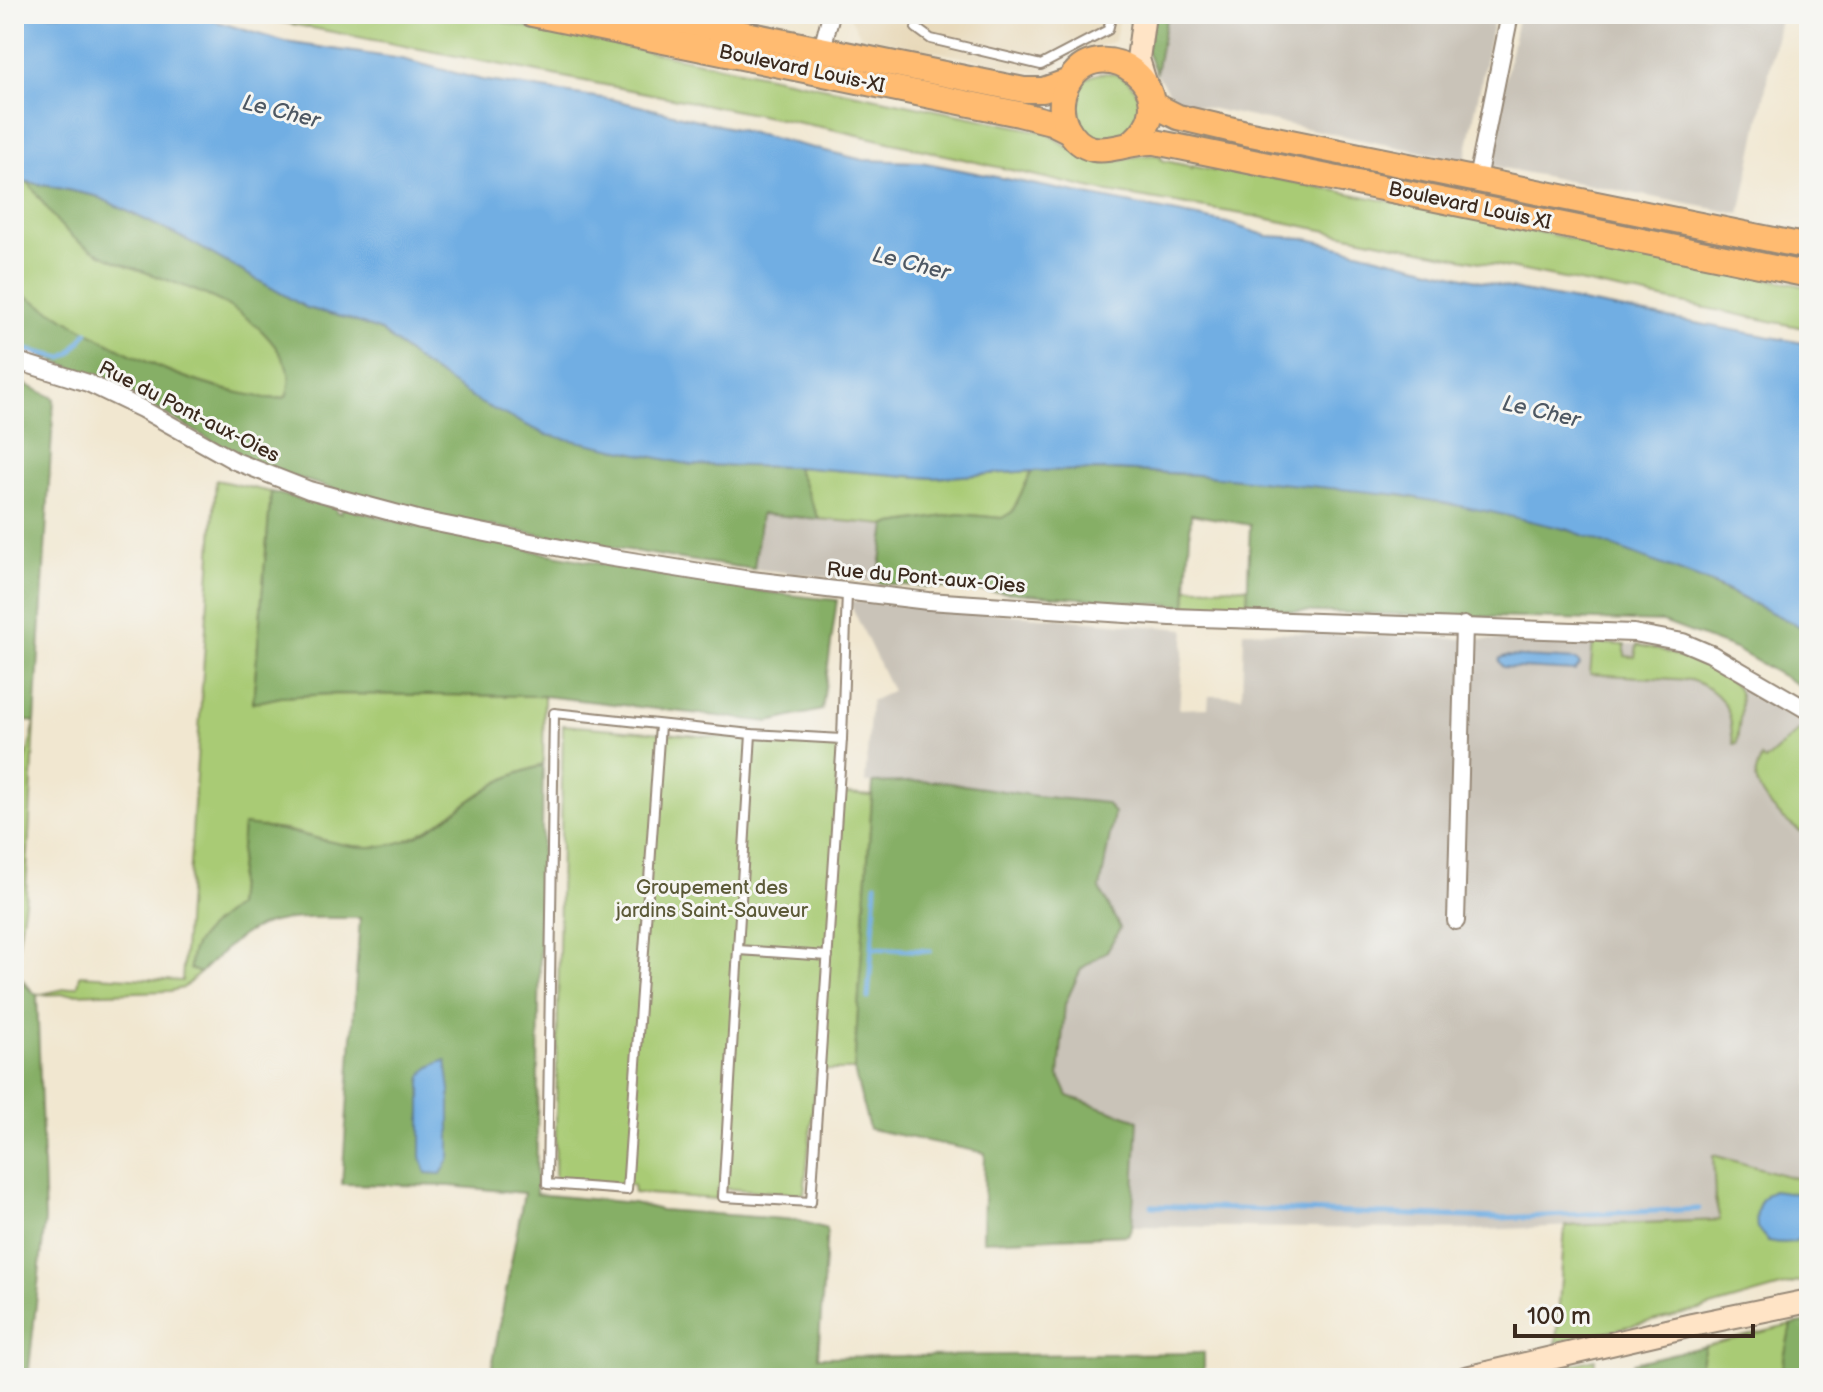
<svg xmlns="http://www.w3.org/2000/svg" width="1823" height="1392" font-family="'Balsamiq Sans',sans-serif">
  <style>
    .built { fill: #e8d9ba }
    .industrial { fill: #c9c3b8 }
    .green { fill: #a9cb74; stroke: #727a49; stroke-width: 2 }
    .forest { fill: #86af66; stroke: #606c42; stroke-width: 2 }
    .water { fill: #71aee3; stroke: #566c80; stroke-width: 2 }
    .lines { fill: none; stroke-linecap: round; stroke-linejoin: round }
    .stream { stroke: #71aee3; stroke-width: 5 }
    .service-casing { stroke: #968877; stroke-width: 12 }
    .minor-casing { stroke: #968877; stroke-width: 20 }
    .secondary-casing { stroke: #968877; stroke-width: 26 }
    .primary-casing { stroke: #968877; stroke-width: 28 }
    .service { stroke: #fff; stroke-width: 8 }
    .minor { stroke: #fff; stroke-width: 16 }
    .secondary { stroke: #ffe4c6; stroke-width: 22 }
    .primary { stroke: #ffbb71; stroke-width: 24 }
    .labels { text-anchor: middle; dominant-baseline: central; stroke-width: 6; stroke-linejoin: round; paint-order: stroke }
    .street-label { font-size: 20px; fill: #3b2a1e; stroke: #f6f6f2 }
    .park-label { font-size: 20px; fill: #5c5a38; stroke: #f6f6f2 }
    .water-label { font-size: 22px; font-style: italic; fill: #4e5863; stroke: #f6f6f2 }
  </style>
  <rect width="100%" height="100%" fill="#f6f6f2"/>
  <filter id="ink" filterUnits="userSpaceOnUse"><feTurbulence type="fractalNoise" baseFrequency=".0125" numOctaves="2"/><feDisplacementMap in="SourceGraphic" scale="16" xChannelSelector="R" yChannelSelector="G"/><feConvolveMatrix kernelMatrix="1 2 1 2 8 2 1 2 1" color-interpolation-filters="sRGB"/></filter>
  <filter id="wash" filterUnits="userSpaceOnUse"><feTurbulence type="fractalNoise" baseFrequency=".006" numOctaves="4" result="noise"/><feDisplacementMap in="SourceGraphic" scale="32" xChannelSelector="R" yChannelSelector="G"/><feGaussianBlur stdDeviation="1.8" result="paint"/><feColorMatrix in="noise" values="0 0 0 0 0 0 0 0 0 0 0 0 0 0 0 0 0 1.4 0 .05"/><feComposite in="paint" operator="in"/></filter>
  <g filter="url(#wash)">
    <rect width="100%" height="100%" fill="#f1e7d0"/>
    <polygon class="built" points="848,14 1120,14 1115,41 1068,56 1048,75 861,36"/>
    <g class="industrial">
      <polygon points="1167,14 1495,14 1465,161 1174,101 1156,73"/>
      <polygon points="1519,14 1781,14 1740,214 1487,165"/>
      <polygon points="761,514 886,525 878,583 754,569"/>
      <polygon points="849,601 1185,629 1179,709 1208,708 1209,696 1242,696 1244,631 1637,645 1688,658 1809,727 1809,1279 1804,1280 1720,1220 1479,1230 1132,1226 1137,1120 1068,1096 1059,1076 1065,1004 1081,968 1107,951 1120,928 1100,890 1106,803 1036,796 937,781 865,783 871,701 892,691"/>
    </g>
    <g class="green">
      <path d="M240 14H464L1039 131C1060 137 1073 156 1094 161 1118 166 1138 151 1162 156L1161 160 1189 166 1191 169 1192 166 1214 171 1215 166 1809 287V329L1254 216 1102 191 836 130Z"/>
      <circle cx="1106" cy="106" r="33"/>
      <polygon points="1179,129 1809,256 1809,265 1177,137"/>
      <path d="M28 182 349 319 286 397C272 401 258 396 244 394 159 377 87 332 14 289V183Z"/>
      <polygon points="796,467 933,478 1032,471 1012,512 1002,518 959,514 886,525 819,519"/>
      <path d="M216 480 271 492 253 703 281 697 331 694 544 696 543 765C530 770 515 773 503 780 457 803 424 848 369 847 340 847 313 836 285 830 271 828 257 827 243 825L236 906 207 929 190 969 200 973 183 988 170 991 37 995 78 986 80 975 182 981Z"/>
      <polygon points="1248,587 1247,610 1186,606 1187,588"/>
      <path d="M1593 643 1625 645V656L1635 657 1637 645C1659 649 1732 670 1739 692 1744 706 1738 728 1737 743L1734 744C1731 736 1732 727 1730 718 1725 698 1709 686 1690 680L1590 674Z"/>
      <polygon points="35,722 26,894 16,960 18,974 32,991 20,981 14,970 14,810"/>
      <polygon points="563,725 838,747 836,793 872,796 854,1070 817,1070 804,1194 718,1188 716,1199 634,1193 633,1185 558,1180 555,1176"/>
      <path d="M1802 728 1809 729V836C1790 827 1758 800 1756 777 1755 771 1759 765 1761 758L1765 761Z"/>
      <polygon points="1713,1155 1809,1182 1809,1279 1700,1310 1556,1343 1565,1226 1720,1220 1715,1199"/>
      <polygon points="1791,1325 1780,1378 1697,1378 1705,1346"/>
      <polygon points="1595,1359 1593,1378 1519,1378"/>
    </g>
    <g class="forest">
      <polygon points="1156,14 1167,14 1156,73 1146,50"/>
      <path d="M28 182 96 196 189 241 307 308 349 319 381 331 419 362 692 465 796 467 819 519 761 514 754 569 674 558 445 518 367 499 294 477 240 457 113 384 14 345V289C87 332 159 377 244 394 258 396 272 401 286 397 293 378 289 368 279 352 235 285 149 284 84 245 59 230 45 205 28 182Z"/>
      <polygon points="14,379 54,398 35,722 14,720"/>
      <path d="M1117 470C1267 479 1422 489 1568 530 1652 553 1731 593 1809 631V691L1735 649 1663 622 1247 610 1250 525 1191 514 1186 606 878 583 886 525 959 514 1002 518 1012 512 1032 471Z"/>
      <path d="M271 492 336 508V512L341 513 343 507C409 526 476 539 544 553 641 572 739 591 837 600L822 710 769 722 544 696 331 694 281 697 253 703Z"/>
      <path d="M543 765 536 1194 633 1203 661 1210 797 1220 827 1229 818 1357 1204 1353V1378H490L524 1193 450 1186 342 1184 360 918C329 919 290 914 260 926 236 936 219 955 200 973L190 969C188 939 215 923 236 906L243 825C263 827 283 830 303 835 325 840 346 847 369 847 424 848 457 803 503 780 515 773 530 770 543 765Z"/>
      <polygon points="937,781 1036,796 1106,803 1114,813 1100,889 1120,928 1107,951 1081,969 1065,1004 1059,1076 1068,1096 1138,1120 1132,1226 1128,1235 983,1241 985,1153 869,1129 854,1070 873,783"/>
      <polygon points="14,970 20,981 37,995 45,1220 28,1378 14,1378"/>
      <polygon points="1809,1322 1809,1363 1795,1378 1780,1378 1791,1325"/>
      <polygon points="1705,1346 1697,1378 1631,1378 1633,1363"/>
    </g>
    <g class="water">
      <polygon points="14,14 176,14 208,19 285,42 402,59 482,80 615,100 863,160 921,162 1227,223 1268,236 1304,238 1522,291 1809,344 1809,631 1716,585 1569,530 1491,512 1401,495 1187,474 1117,470 1032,471 933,478 796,467 692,465 547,435 482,404 419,362 381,331 349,319 307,308 189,241 96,196 29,182 14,183"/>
      <polygon points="1506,656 1577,660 1580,665 1575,671 1503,667 1499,661 1500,658"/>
      <path d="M446 1060 450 1090V1158L441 1174 426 1173 421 1157V1082C422 1068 434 1065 446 1060Z"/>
      <path d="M1773 1190 1809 1195C1809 1227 1810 1250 1768 1241L1757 1228C1755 1213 1758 1198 1773 1190Z"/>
    </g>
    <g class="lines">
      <g class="stream">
        <polyline points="14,347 62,358 71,353 87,332"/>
        <polyline points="872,948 876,884"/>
        <polyline points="868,998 872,948 930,951"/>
        <polyline points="1152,1206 1500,1218 1699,1209"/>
      </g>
    </g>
  </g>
  <g filter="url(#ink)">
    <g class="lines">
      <defs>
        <g id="service">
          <polyline points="916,28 931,39 1041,65 1108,30 1112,14"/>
          <polyline points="660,725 627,1190 547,1184 554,713 751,734 842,739 847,592"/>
          <polyline points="751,734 723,1197 811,1202 842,739"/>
          <polyline points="738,950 828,956"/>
        </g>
        <g id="minor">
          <polyline points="822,49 831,14"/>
          <polyline points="1477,179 1510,14"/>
          <polyline points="14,360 88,383 142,409 235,461 309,490 421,520 601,556 744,579 928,601 1171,617 1634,633 1683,642 1711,654 1809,711"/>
          <polyline points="1456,921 1464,625"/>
        </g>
        <g id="secondary">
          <polyline points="1144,14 1138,59 1145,82"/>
          <polyline points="1466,1378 1692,1325 1809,1301"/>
        </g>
        <g id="primary">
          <polyline points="532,14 1019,114 1051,122 1069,131"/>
          <polyline points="647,14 1024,90 1043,90 1069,81"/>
          <polyline points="1152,104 1178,117 1246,133 1809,247"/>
          <path d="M1130 144C1195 93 1098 23 1067 85 1060 99 1060 113 1067 127 1089 168 1122 140 1155 142L1809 275"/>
        </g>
      </defs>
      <use href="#service" class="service-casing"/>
      <use href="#minor" class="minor-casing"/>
      <use href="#secondary" class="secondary-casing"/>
      <use href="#primary" class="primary-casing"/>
      <use href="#service" class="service"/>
      <use href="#minor" class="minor"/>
      <use href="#secondary" class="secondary"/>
      <use href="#primary" class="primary"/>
    </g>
  </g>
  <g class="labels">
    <g class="street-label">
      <text transform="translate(802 69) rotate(12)">Boulevard Louis-XI</text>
      <text transform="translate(1470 206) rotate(12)">Boulevard Louis XI</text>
      <text transform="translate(189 412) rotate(27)">Rue du Pont-aux-Oies</text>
      <text transform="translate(926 578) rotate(5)">Rue du Pont-aux-Oies</text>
    </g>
    <g class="park-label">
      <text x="712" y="888">Groupement des<tspan x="712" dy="23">jardins Saint-Sauveur</tspan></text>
    </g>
    <g class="water-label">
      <text transform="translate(281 112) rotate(14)">Le Cher</text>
      <text transform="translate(911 264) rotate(14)">Le Cher</text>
      <text transform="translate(1541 412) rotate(13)">Le Cher</text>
    </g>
  </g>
  <rect width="1823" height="1392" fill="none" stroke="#f6f6f2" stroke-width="48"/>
  <path d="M1515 1324v12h238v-12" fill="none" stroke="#3b2a1e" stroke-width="4"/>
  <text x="1527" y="1324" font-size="24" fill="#3b2a1e" stroke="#f6f6f2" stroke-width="6" paint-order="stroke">100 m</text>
</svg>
